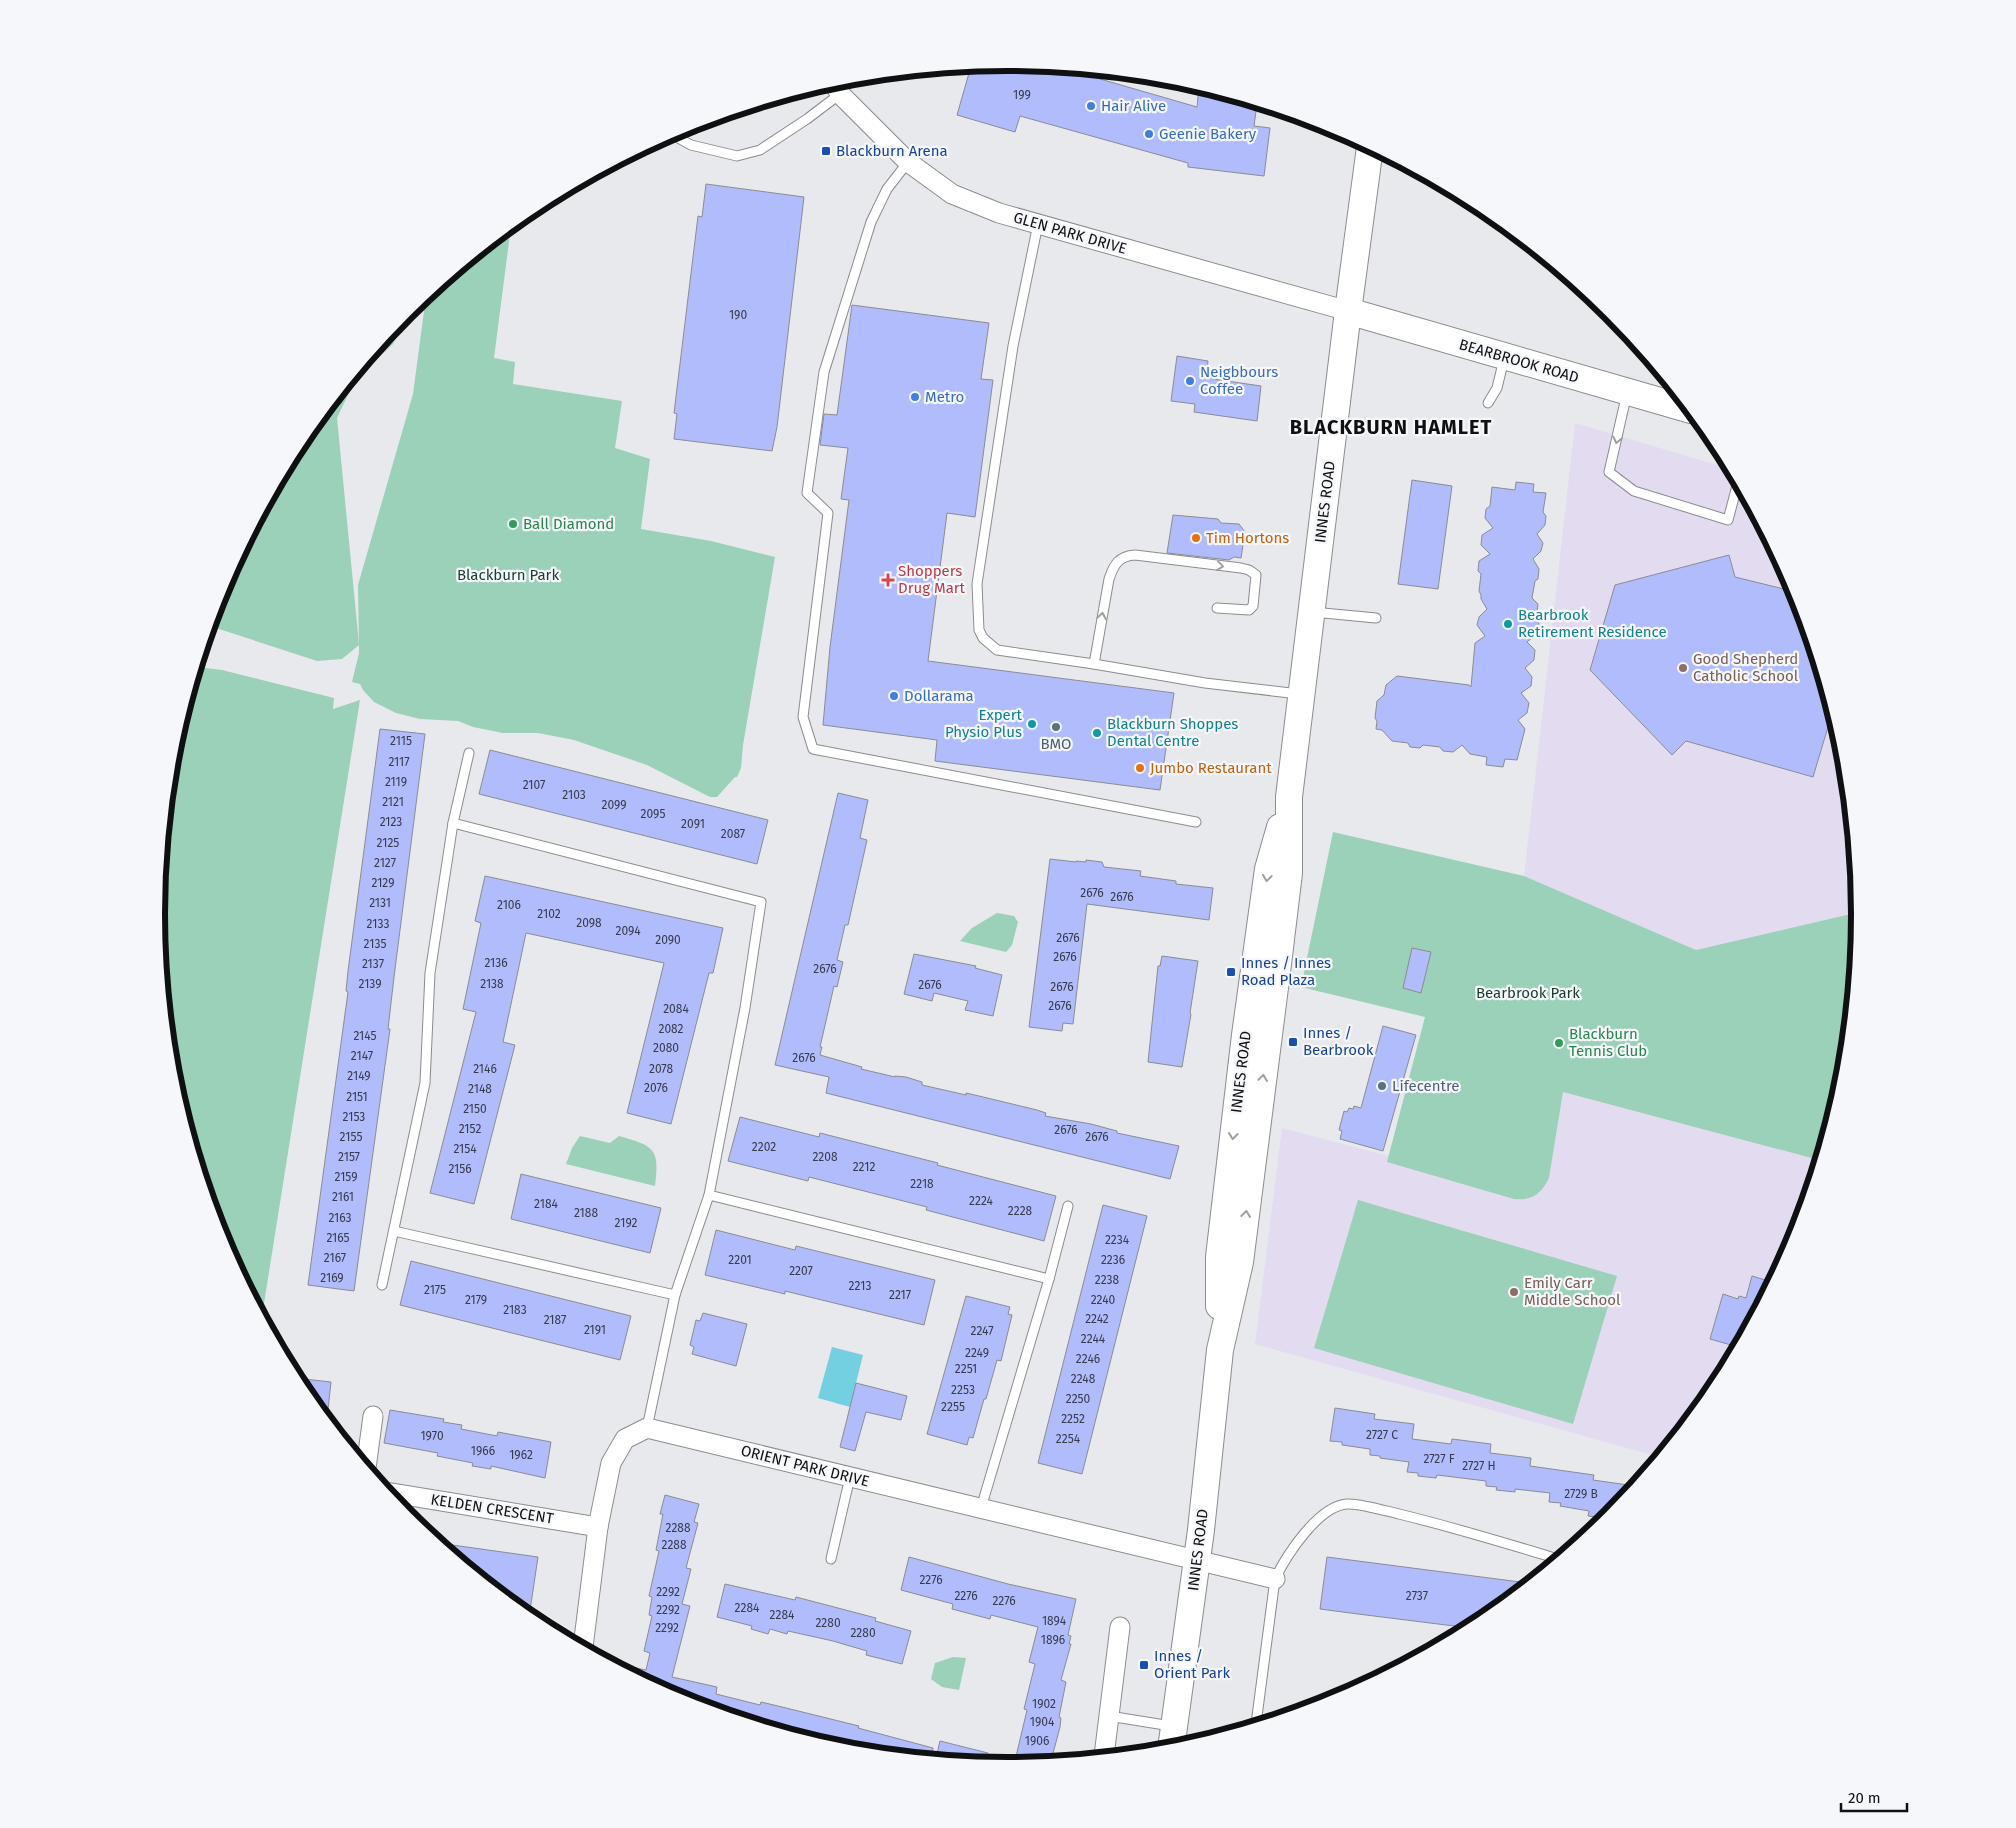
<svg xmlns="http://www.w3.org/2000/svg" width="2016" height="1828" font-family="'Fira Sans',sans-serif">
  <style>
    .education { fill: #e3dcf1 }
    .green { fill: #9ad1b8 }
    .water { fill: #73d0e1 }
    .building { fill: #b0bcfc; stroke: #8b8c90 }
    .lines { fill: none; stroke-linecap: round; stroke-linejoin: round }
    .lane-casing { stroke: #8b8c8f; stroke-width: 11 }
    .street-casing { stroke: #8b8c8f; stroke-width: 21 }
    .secondary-casing { stroke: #8b8c8f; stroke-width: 28 }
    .lane { stroke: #fff; stroke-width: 9 }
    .street { stroke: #fff; stroke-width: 19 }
    .secondary { stroke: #fff; stroke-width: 26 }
    .oneway { stroke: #9f9fa0 }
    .shop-dot { fill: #3f7fe0; stroke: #f6f7fb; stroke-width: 2 }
    .transit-dot { fill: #1a4fb4; stroke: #f6f7fb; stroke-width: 2 }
    .leisure-dot { fill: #2e9e5b; stroke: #f6f7fb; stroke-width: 2 }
    .food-dot { fill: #e8710a; stroke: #f6f7fb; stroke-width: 2 }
    .health-dot { fill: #e0444e; stroke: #f6f7fb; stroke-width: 2 }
    .culture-dot { fill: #0f9aa8; stroke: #f6f7fb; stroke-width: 2 }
    .education-dot { fill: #8d6e63; stroke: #f6f7fb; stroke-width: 2 }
    .service-dot { fill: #5c6f8a; stroke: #f6f7fb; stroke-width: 2 }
    .labels { text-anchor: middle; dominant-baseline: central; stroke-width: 4.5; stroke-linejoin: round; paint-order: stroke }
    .number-label { font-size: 12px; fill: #373b4c }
    .shop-label { font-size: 15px; fill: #366cbe; stroke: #f6f7fb; text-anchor: start }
    .transit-label { font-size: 15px; fill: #164399; stroke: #f6f7fb; text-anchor: start }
    .street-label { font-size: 15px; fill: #0f1011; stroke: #f6f7fb }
    .leisure-label { font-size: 15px; fill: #27864d; stroke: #f6f7fb; text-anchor: start }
    .food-label { font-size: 15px; fill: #c56008; stroke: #f6f7fb; text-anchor: start }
    .health-label { font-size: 15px; fill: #be3a42; stroke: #f6f7fb; text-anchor: start }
    .park-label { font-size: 15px; fill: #193d2e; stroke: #f6f7fb }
    .culture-label { font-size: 15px; fill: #0d838f; stroke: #f6f7fb; text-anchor: start }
    .education-label { font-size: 15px; fill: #785e54; stroke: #f6f7fb; text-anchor: start }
    .service-label { font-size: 15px; fill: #4e5e75; stroke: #f6f7fb }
    .district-label { font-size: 20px; font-weight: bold; letter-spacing: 1px; fill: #0f1011; stroke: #f6f7fb }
    .rim { fill: none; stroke: #0f1011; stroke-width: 6 }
  </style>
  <rect width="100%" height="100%" fill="#e8e9ed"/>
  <g class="education">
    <polygon points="1575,423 1731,469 1795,588 1843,748 1859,912 1696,950 1524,876"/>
    <polygon points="1563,1092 1819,1160 1795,1240 1716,1387 1659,1457 1255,1344 1282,1128 1389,1156 1387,1162 1549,1178"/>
  </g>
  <g class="green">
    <polygon points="511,226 494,358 515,362 513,384 622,401 615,448 650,459 641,529 711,541 775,557 743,745 741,768 737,777 735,777 717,797 710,797 647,765 574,740 538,733 503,733 473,727 458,721 420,719 396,713 374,702 363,690 360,684 352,682 359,653 359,645 342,659 317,661 210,626 221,588 300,441 407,311 393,344 355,380 337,418 359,644 358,585 413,394 426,296"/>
    <polygon points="197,667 222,670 334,698 333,709 360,700 262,1316 221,1240 173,1080 157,914 173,748"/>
    <path d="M1333 832 1524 876 1696 950 1859 912 1843 1080 1819 1160 1563 1092 1549 1178C1541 1194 1532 1201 1514 1199L1387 1162 1425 1017 1301 987Z"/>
    <polygon points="997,913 1014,916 1018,922 1012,945 1006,952 960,941 972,928"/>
    <path d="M580 1136 610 1143 619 1136C654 1146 660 1148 655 1186L566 1164 572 1148Z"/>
    <polygon points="1358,1200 1617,1276 1573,1424 1314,1348"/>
    <polygon points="953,1657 966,1658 959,1690 942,1687 931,1679 935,1663"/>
  </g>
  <polygon class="water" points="832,1347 863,1355 850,1407 818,1398"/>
  <g class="building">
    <polygon points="1008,62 1062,68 1197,107 1199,87 1257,104 1254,126 1270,128 1264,176 1188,167 1188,163 1020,116 1015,132 957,115 971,66"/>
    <polygon points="706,184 804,197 777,427 772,451 674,439 677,414 674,413 698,216 702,217"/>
    <polygon points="852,305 989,323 981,379 993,380 975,517 947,513 928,661 1174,693 1160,790 935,761 937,740 823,725 830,647 849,500 841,499 848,448 820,445 824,414 837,415"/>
    <polygon points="1177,356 1208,361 1206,378 1261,386 1257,421 1194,412 1195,404 1171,401"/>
    <polygon points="1412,480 1452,486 1438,589 1398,584"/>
    <polygon points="1516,482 1534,484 1533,492 1546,493 1543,512 1546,516 1545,525 1537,534 1543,543 1541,551 1533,559 1539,569 1538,579 1535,581 1532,598 1538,604 1536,621 1539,623 1537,634 1527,642 1535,650 1534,660 1525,668 1532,677 1531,686 1521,693 1529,703 1527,713 1518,720 1525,729 1517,760 1505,759 1503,767 1486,765 1487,757 1470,754 1462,745 1453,752 1443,751 1440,747 1423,745 1420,748 1410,747 1408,743 1392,741 1382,730 1376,729 1377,721 1375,718 1377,701 1384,695 1386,685 1397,676 1469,685 1471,687 1475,643 1485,636 1477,625 1479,617 1487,609 1481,599 1481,595 1479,591 1481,574 1478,571 1479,561 1490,554 1481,545 1482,535 1493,528 1485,518 1486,509 1490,506 1492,487 1515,490"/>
    <polygon points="1173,515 1218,519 1221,523 1239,524 1245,532 1241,558 1234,557 1229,560 1167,553"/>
    <polygon points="1729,555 1735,577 1796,592 1838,730 1828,727 1813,777 1686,741 1672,755 1590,670 1615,585"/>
    <polygon points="380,729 425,734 394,977 388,1029 390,1029 354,1291 308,1285 348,992 346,991 348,971"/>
    <polygon points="490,750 768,820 757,864 479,794"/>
    <polygon points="838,793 868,800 860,838 867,840 848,925 845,925 837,960 843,962 837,987 834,986 820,1047 822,1047 820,1055 862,1067 861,1069 895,1077 895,1076 906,1077 922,1082 922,1085 966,1095 966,1093 979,1096 1037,1110 1046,1113 1045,1116 1091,1124 1117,1131 1117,1133 1179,1146 1170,1179 826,1093 829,1077 775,1065"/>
    <polygon points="1050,859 1076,862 1076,861 1086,862 1086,860 1102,862 1104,867 1141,871 1140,876 1176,881 1176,884 1213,888 1209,920 1087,904 1073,1024 1063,1023 1062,1031 1029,1027"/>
    <polygon points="485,876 723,928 713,973 709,973 671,1124 627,1113 664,963 526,933 503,1042 515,1045 474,1204 430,1193 476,1012 463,1009 481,923 475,921"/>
    <polygon points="1412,948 1431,952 1421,993 1403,988"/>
    <polygon points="914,954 976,966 975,968 1002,975 993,1016 965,1010 968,1001 934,993 932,1001 904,994"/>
    <polygon points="1162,956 1198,961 1190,1013 1191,1014 1182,1067 1148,1062 1158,966 1160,966"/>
    <polygon points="1383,1026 1416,1035 1383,1151 1340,1139 1342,1131 1339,1130 1344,1111 1347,1112 1349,1108 1353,1109 1354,1106 1361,1108"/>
    <polygon points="740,1117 819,1137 820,1133 938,1163 937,1165 1056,1196 1044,1241 926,1210 927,1207 809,1177 808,1181 728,1161"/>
    <polygon points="521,1174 661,1208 650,1253 511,1219"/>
    <polygon points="1103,1205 1147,1216 1082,1474 1038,1463"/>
    <polygon points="716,1230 795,1250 796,1246 935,1280 924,1325 785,1291 785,1294 705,1275"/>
    <polygon points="411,1261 631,1316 620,1360 400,1305"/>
    <polygon points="1752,1276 1772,1282 1738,1347 1710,1339 1723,1294 1738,1299 1739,1296 1746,1298"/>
    <polygon points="966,1296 1010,1307 1008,1314 1012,1315 1001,1361 997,1360 986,1399 984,1399 973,1438 969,1437 967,1445 927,1434"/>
    <polygon points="703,1313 747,1324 736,1366 692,1354 694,1347 690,1345 696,1320 700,1321"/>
    <polygon points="295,1378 331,1382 327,1419 300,1387"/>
    <polygon points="856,1383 907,1396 901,1420 866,1412 855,1451 840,1447"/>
    <polygon points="1335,1408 1375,1414 1374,1419 1414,1424 1412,1439 1451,1444 1452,1439 1491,1444 1490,1453 1531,1458 1530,1466 1594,1475 1593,1480 1635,1486 1607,1518 1588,1516 1589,1511 1560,1506 1561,1503 1549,1502 1550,1493 1515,1489 1515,1492 1496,1490 1497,1487 1486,1486 1486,1481 1437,1475 1436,1478 1418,1476 1418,1473 1407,1472 1409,1462 1380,1458 1380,1456 1370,1455 1370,1449 1342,1445 1342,1442 1330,1441"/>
    <polygon points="390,1410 444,1419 443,1422 462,1425 461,1429 497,1436 498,1432 551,1442 545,1478 491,1466 491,1469 472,1466 473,1463 437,1456 438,1453 384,1443"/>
    <polygon points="665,1495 699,1504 694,1522 698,1523 686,1568 691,1569 682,1604 690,1606 672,1677 717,1687 716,1694 760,1705 761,1702 778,1706 859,1726 858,1728 933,1748 932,1758 841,1749 682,1701 629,1672 631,1667 646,1670 650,1653 644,1651 652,1616 649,1615 652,1597 649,1596 659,1551 656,1550 663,1514 660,1514"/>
    <polygon points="438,1543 538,1557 529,1617 511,1602"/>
    <polygon points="909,1557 1008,1584 1076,1599 1068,1635 1071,1636 1069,1644 1071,1644 1061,1680 1066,1682 1059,1717 1061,1718 1060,1727 1051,1761 1014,1765 1027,1710 1024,1709 1035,1664 1029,1662 1038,1627 991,1615 990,1619 952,1609 953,1604 901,1590"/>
    <polygon points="1327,1557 1528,1583 1481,1622 1470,1628 1358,1614 1320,1609"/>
    <polygon points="725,1584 795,1600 796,1597 876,1618 875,1621 911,1631 902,1664 866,1655 867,1651 833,1641 788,1631 787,1634 770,1629 768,1634 751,1629 752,1626 717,1617"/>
    <polygon points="940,1741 988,1753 986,1763 936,1758"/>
  </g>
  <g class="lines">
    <defs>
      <g id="lane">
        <polyline points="671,134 691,145 737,156 760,150 807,119 840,94"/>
        <polyline points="908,162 887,189 871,222 824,372 807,493 828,513 803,717 813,749 1196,822"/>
        <polyline points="1038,224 1013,346 977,584 979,630 983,638 997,650 1094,664 1205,683 1299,694"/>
        <polyline points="1627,393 1609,472 1634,491 1728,520 1738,482"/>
        <polyline points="1488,403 1497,388 1504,359"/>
        <polyline points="1313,612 1376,618"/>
        <path d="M1094 664 1109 579C1114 564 1119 556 1135 555L1241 568 1249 570 1256 575 1253 606 1249 610 1217 608"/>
        <polyline points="453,823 761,902 745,1008 709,1195 675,1295 647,1428"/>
        <polyline points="709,1195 1049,1279"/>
        <polyline points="394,1231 675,1295"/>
        <polyline points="382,1285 425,1083 430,973 453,823 469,753"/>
        <polyline points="981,1508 1049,1279 1068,1206"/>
        <polyline points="831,1559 850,1477"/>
        <polyline points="1109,1716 1171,1726"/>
        <path d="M1256 1724 1275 1579C1286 1556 1318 1506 1347 1504 1359 1503 1386 1511 1399 1514 1453 1527 1505 1543 1558 1559"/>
      </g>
      <g id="street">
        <polyline points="833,82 840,94 908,162 952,194 999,213 1348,311"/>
        <polyline points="366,1468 373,1416"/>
        <polyline points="386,1492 598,1527"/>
        <polyline points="583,1647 598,1527 611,1463 625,1439 647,1428 1275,1579"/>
        <polyline points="1104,1756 1120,1627"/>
      </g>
      <g id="secondary">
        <polyline points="1348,311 1691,410"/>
        <polyline points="1219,1306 1219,1257 1245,1035 1268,869 1280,827"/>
        <polyline points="1171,1749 1201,1530 1220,1350 1240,1262 1278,964 1289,873 1289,797 1348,311 1370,147"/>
      </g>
    </defs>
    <use href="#lane" class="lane-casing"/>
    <use href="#street" class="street-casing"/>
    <use href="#secondary" class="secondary-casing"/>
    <use href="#lane" class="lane"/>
    <use href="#street" class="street"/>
    <use href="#secondary" class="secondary"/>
  </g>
  <defs><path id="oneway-chevron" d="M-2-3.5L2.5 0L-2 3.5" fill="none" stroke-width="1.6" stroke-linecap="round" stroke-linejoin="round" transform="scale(1.25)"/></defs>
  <g class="oneway">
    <use href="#oneway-chevron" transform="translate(1617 440) rotate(103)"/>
    <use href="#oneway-chevron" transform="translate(1220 566) rotate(7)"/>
    <use href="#oneway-chevron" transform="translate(1102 616) rotate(-81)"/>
    <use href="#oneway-chevron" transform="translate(1267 878) rotate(98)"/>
    <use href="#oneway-chevron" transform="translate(1263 1078) rotate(-82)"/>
    <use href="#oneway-chevron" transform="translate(1233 1136) rotate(97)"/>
    <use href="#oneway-chevron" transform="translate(1246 1214) rotate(-83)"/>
  </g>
  <g class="shop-dot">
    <circle cx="1091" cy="106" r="5"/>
    <circle cx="1149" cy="134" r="5"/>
    <circle cx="1190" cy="381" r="5"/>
    <circle cx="915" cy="397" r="5"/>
    <circle cx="894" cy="696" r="5"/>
  </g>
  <g class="transit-dot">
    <rect x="821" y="146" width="10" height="10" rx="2.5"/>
    <rect x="1226" y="967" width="10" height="10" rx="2.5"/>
    <rect x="1288" y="1037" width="10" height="10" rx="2.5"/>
    <rect x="1139" y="1660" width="10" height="10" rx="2.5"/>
  </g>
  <g class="leisure-dot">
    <circle cx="513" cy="524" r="5"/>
    <circle cx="1559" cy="1043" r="5"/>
  </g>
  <g class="food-dot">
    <circle cx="1196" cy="538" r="5"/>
    <circle cx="1140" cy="768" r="5"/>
  </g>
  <path class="health-dot" d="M885.5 572.5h5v5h5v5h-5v5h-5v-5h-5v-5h5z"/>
  <g class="culture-dot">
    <circle cx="1508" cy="624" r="5"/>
    <circle cx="1032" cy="724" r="5"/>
    <circle cx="1097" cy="733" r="5"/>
  </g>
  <g class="education-dot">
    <circle cx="1683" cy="668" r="5"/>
    <circle cx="1514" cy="1292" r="5"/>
  </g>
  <g class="service-dot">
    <circle cx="1056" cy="727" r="5"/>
    <circle cx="1382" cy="1086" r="5"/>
  </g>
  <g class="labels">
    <g class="number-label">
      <text x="1022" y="95">199</text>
      <text x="738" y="315">190</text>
      <text x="401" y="741">2115</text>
      <text x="399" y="762">2117</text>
      <text x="396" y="782">2119</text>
      <text x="534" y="785">2107</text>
      <text x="574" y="795">2103</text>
      <text x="393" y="802">2121</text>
      <text x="614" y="805">2099</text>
      <text x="653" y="814">2095</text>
      <text x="391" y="822">2123</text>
      <text x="693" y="824">2091</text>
      <text x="733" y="834">2087</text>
      <text x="388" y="843">2125</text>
      <text x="385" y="863">2127</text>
      <text x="383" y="883">2129</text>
      <text x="1092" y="893">2676</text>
      <text x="1122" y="897">2676</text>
      <text x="380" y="903">2131</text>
      <text x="509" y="905">2106</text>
      <text x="549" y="914">2102</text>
      <text x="589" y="923">2098</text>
      <text x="378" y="924">2133</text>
      <text x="628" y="931">2094</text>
      <text x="1068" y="938">2676</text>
      <text x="668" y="940">2090</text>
      <text x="375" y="944">2135</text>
      <text x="1065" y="957">2676</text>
      <text x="496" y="963">2136</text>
      <text x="373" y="964">2137</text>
      <text x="825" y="969">2676</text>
      <text x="370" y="984">2139</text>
      <text x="492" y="984">2138</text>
      <text x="930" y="985">2676</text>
      <text x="1062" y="987">2676</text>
      <text x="1060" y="1006">2676</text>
      <text x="676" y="1009">2084</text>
      <text x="671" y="1029">2082</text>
      <text x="365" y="1036">2145</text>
      <text x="666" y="1048">2080</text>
      <text x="362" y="1056">2147</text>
      <text x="804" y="1058">2676</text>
      <text x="485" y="1069">2146</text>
      <text x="661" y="1069">2078</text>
      <text x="359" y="1076">2149</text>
      <text x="656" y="1088">2076</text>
      <text x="480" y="1089">2148</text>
      <text x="357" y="1097">2151</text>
      <text x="475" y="1109">2150</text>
      <text x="354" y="1117">2153</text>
      <text x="470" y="1129">2152</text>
      <text x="1066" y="1130">2676</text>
      <text x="351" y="1137">2155</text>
      <text x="1097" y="1137">2676</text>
      <text x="764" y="1147">2202</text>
      <text x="465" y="1149">2154</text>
      <text x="349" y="1157">2157</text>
      <text x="825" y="1157">2208</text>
      <text x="864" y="1167">2212</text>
      <text x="460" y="1169">2156</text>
      <text x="346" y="1177">2159</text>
      <text x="922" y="1184">2218</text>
      <text x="343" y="1197">2161</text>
      <text x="981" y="1201">2224</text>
      <text x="546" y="1204">2184</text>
      <text x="1020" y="1211">2228</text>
      <text x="586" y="1213">2188</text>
      <text x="340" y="1218">2163</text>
      <text x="626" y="1223">2192</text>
      <text x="338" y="1238">2165</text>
      <text x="1117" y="1240">2234</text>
      <text x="335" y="1258">2167</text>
      <text x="740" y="1260">2201</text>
      <text x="1113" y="1260">2236</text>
      <text x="801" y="1271">2207</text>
      <text x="332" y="1278">2169</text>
      <text x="1107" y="1280">2238</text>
      <text x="860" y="1286">2213</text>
      <text x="435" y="1290">2175</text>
      <text x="900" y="1295">2217</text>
      <text x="476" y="1300">2179</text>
      <text x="1103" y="1300">2240</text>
      <text x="515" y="1310">2183</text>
      <text x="1097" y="1319">2242</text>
      <text x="555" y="1320">2187</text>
      <text x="595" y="1330">2191</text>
      <text x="982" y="1331">2247</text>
      <text x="1093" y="1339">2244</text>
      <text x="977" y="1353">2249</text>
      <text x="1088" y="1359">2246</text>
      <text x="966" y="1369">2251</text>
      <text x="1083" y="1379">2248</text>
      <text x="963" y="1390">2253</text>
      <text x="1078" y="1399">2250</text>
      <text x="953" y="1407">2255</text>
      <text x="1073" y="1419">2252</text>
      <text x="1382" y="1435">2727 C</text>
      <text x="432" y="1436">1970</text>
      <text x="1068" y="1439">2254</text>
      <text x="483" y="1451">1966</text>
      <text x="521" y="1455">1962</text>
      <text x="1439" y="1459">2727 F</text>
      <text x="1479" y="1466">2727 H</text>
      <text x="1581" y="1494">2729 B</text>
      <text x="678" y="1528">2288</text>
      <text x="674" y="1545">2288</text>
      <text x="931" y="1580">2276</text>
      <text x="668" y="1592">2292</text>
      <text x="966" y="1596">2276</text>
      <text x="1417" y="1596">2737</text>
      <text x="1004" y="1601">2276</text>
      <text x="747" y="1608">2284</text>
      <text x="668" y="1610">2292</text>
      <text x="782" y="1615">2284</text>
      <text x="1054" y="1621">1894</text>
      <text x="828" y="1623">2280</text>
      <text x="667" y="1628">2292</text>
      <text x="863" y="1633">2280</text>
      <text x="1053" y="1640">1896</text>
      <text x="1044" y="1704">1902</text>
      <text x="1042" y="1722">1904</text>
      <text x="1037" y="1741">1906</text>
    </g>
    <g class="shop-label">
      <text x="1101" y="106">Hair Alive</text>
      <text x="1159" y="134">Geenie Bakery</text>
      <text x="1200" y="372">Neigbbours<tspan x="1200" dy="17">Coffee</tspan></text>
      <text x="925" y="397">Metro</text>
      <text x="904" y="696">Dollarama</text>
    </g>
    <g class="transit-label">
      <text x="836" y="151">Blackburn Arena</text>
      <text x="1241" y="963">Innes / Innes<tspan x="1241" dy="17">Road Plaza</tspan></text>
      <text x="1303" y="1033">Innes /<tspan x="1303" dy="17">Bearbrook</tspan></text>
      <text x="1154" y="1656">Innes /<tspan x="1154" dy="17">Orient Park</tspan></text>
    </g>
    <g class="street-label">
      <text transform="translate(1070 233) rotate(16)">GLEN PARK DRIVE</text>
      <text transform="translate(1519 361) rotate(16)">BEARBROOK ROAD</text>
      <text transform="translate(1325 502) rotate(-83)">INNES ROAD</text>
      <text transform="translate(1241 1072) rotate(-83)">INNES ROAD</text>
      <text transform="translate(805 1466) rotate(14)">ORIENT PARK DRIVE</text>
      <text transform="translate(492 1509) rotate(9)">KELDEN CRESCENT</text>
      <text transform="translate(1198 1550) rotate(-83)">INNES ROAD</text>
    </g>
    <g class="leisure-label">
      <text x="523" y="524">Ball Diamond</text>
      <text x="1569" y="1034">Blackburn<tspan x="1569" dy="17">Tennis Club</tspan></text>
    </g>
    <g class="food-label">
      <text x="1206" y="538">Tim Hortons</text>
      <text x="1150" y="768">Jumbo Restaurant</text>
    </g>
    <g class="health-label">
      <text x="898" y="571">Shoppers<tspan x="898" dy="17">Drug Mart</tspan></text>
    </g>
    <g class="park-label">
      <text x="508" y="575">Blackburn Park</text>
      <text x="1528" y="993">Bearbrook Park</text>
    </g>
    <g class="culture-label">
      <text x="1518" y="615">Bearbrook<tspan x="1518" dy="17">Retirement Residence</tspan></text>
      <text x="1022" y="715" text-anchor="end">Expert<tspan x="1022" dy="17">Physio Plus</tspan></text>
      <text x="1107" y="724">Blackburn Shoppes<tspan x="1107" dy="17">Dental Centre</tspan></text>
    </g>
    <g class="education-label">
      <text x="1693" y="659">Good Shepherd<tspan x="1693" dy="17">Catholic School</tspan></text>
      <text x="1524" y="1283">Emily Carr<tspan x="1524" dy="17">Middle School</tspan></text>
    </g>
    <g class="service-label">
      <text x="1056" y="744">BMO</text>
      <text x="1392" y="1086" text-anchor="start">Lifecentre</text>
    </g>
    <g class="district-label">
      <text x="1391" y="427">BLACKBURN HAMLET</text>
    </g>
  </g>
  <path d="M0 0H2016V1828H0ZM165 914a843 843 0 1 1 1686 0a843 843 0 1 1-1686 0Z" fill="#f6f7fb" fill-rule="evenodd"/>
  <path class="rim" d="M165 914a843 843 0 1 1 1686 0a843 843 0 1 1-1686 0Z"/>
  <path d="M1841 1803v8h66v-8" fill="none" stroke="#0f1011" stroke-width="2.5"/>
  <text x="1848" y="1803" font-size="15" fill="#0f1011" stroke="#f6f7fb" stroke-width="4" paint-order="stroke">20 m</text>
</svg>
